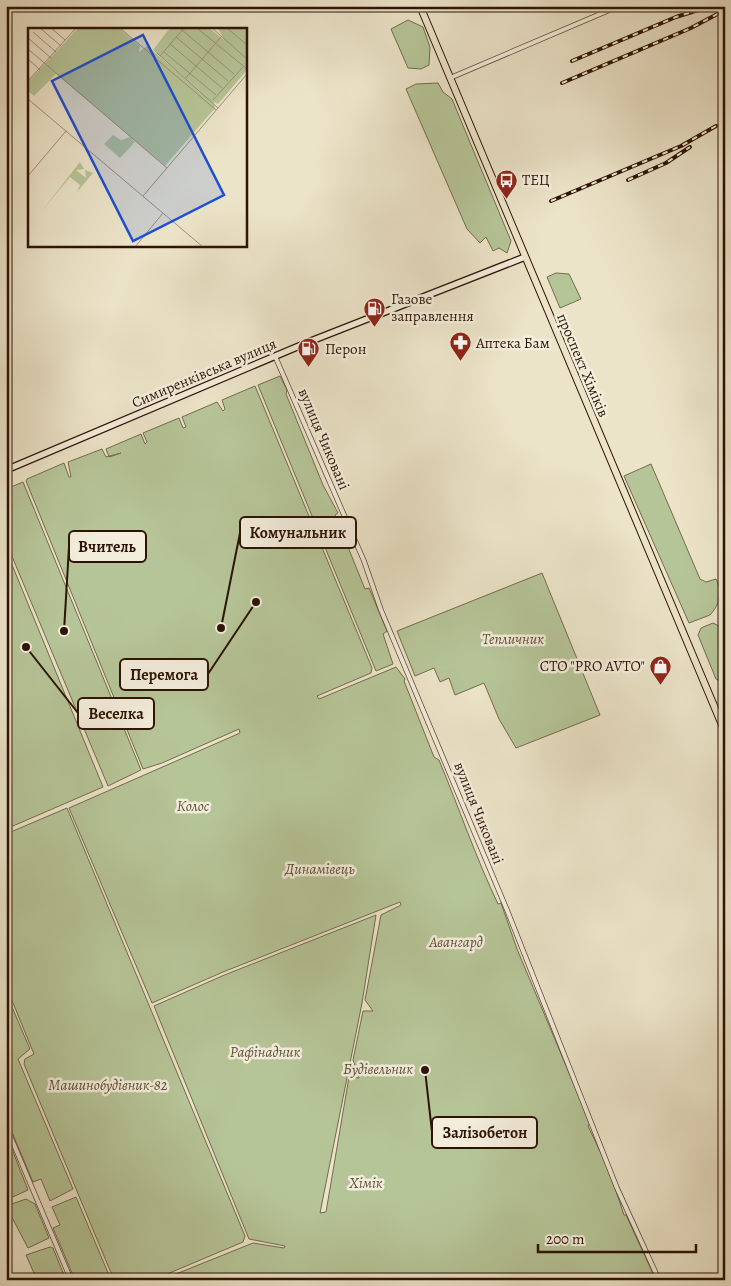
<svg xmlns="http://www.w3.org/2000/svg" width="731" height="1286" font-family="Alegreya,serif">
  <style>
    .green { fill: #b6c598; stroke: #726c4e }
    .lines { fill: none; stroke-linecap: round; stroke-linejoin: round }
    .street-casing { stroke: #5d4734; stroke-width: 5.5 }
    .secondary-casing { stroke: #2d1303; stroke-width: 8 }
    .primary-casing { stroke: #2d1303; stroke-width: 8 }
    .street { stroke: #f3eddc; stroke-width: 4 }
    .secondary { stroke: #f3eddc; stroke-width: 5.5 }
    .primary { stroke: #ece4c9; stroke-width: 6 }
    .rail-casing { stroke: #2d1303; stroke-width: 4 }
    .rail { stroke: #f3eddc; stroke-width: 2; stroke-dasharray: 5.5; stroke-linecap: butt }
    .labels { text-anchor: middle; dominant-baseline: central; stroke-width: 5; stroke-linejoin: round; paint-order: stroke }
    .poi-label { font-size: 15px; fill: #2d1303; stroke: #f3eddc; text-anchor: start }
    .street-label { font-size: 15px; fill: #2d1303; stroke: #f3eddc }
    .park-label { font-size: 15px; font-style: italic; fill: #5d5137; stroke: #f3eddc }
    .inset-road { fill: none; stroke: #a0907a; stroke-width: 1 }
    .view { fill: #1d4ed8; fill-opacity: 0.15; stroke: #1d4ed8; stroke-width: 2.5 }
    .inset-edge { fill: none; stroke: #2d1303; stroke-width: 2.5 }
    .leader { fill: none; stroke: #2d1303; stroke-width: 2 }
    .callout-dot { fill: #2d1303; stroke: #f3eddc; stroke-width: 2 }
    .callout { fill: #f3eddc; stroke: #2d1303; stroke-width: 2 }
    .callout-label { font-size: 16px; text-anchor: middle; font-weight: bold; fill: #2d1303 }
  </style>
  <rect width="100%" height="100%" fill="#ece4c9"/>
  <filter id="stains"><feTurbulence type="fractalNoise" baseFrequency=".004" numOctaves="4"/><feColorMatrix values="0 0 0 0 .2 0 0 0 0 .09 0 0 0 0 .02 0 0 0 .5 -.17"/></filter>
  <radialGradient id="worn" r=".72"><stop offset=".6" stop-color="#630" stop-opacity="0"/><stop offset="1" stop-color="#630" stop-opacity=".3"/></radialGradient>
  <g class="green">
    <polygon points="408,20 423,27 430,47 429,65 421,69 408,68 391,29"/>
    <polygon points="438,83 443,92 452,99 511,241 507,253 499,248 493,251 486,237 480,243 467,229 406,89 416,84"/>
    <polygon points="556,273 569,274 581,299 560,308 547,277"/>
    <polygon points="280,376 287,390 286,394 323,485 338,513 335,515 337,520 365,589 369,588 387,631 383,634 393,664 376,671 258,385"/>
    <path d="M255 386 372 668 371 673 317 696 319 699 396 667 405 679 404 681 434 757 439 760C459 808 476 858 498 904L501 903 517 949 590 1123 588 1126 609 1170 624 1215H626L656 1280H310V1277L303 1280H161L253 1243 284 1248 285 1246 249 1239 154 1006 222 976 376 915 362 1003 320 1213 326 1212 349 1077 359 1078 353 1060 363 1011H373L365 1000 381 915 401 905 400 902 223 972 152 1003 69 808 240 733 239 729 162 763 143 769 26 481 27 479 64 463 69 477H71L68 462 102 449 106 457 121 453 109 457 106 449 141 434 145 444 147 442 143 433 179 418 183 428 186 427 182 417 217 402 223 411 225 409 222 400Z"/>
    <path d="M651 464 700 579 706 582 716 579C723 592 720 604 710 615L689 623 624 476Z"/>
    <polygon points="23,482 141,770 108,786 6,542 6,489"/>
    <polygon points="6,550 103,787 6,829"/>
    <polygon points="542,573 600,715 516,748 499,719 484,683 455,695 449,678 440,682 434,668 415,676 397,631"/>
    <polygon points="713,623 719,626 725,640 725,682 722,682 716,679 698,635 701,628"/>
    <polygon points="67,808 245,1236 243,1242 153,1280 114,1280 24,1064 25,1059 34,1054 6,986 6,834"/>
    <polygon points="6,993 30,1049 18,1059 73,1189 50,1201 41,1179 33,1182 6,1118"/>
    <polygon points="6,1134 28,1190 6,1200"/>
    <polygon points="76,1197 111,1280 75,1280 53,1228 60,1225 52,1207"/>
    <polygon points="26,1199 35,1204 49,1238 28,1248 6,1206"/>
    <polygon points="50,1247 53,1248 66,1280 37,1280 26,1255"/>
  </g>
  <g class="lines">
    <defs>
      <g id="street">
        <polyline points="450,78 619,6"/>
        <polyline points="275,356 364,561 381,610 507,910 617,1188 659,1280"/>
        <polyline points="6,1126 71,1280"/>
      </g>
      <polyline id="secondary" points="6,470 311,341 525,257"/>
      <polyline id="primary" points="420,6 725,732"/>
    </defs>
    <use href="#street" class="street-casing"/>
    <use href="#secondary" class="secondary-casing"/>
    <use href="#primary" class="primary-casing"/>
    <use href="#street" class="street"/>
    <use href="#secondary" class="secondary"/>
    <use href="#primary" class="primary"/>
    <defs>
      <g id="rail">
        <polyline points="572,61 676,17 711,6"/>
        <polyline points="562,83 691,28 725,10"/>
        <polyline points="628,180 666,163 690,147"/>
        <polyline points="551,201 681,146 716,126"/>
      </g>
    </defs>
    <use href="#rail" class="rail-casing"/>
    <use href="#rail" class="rail"/>
  </g>
  <defs>
    <symbol id="bus-pin" viewBox="-11 -11 22 30"><path d="M0 17L-7.5 6A9.5 9.5 0 1 1 7.5 6Z" fill="#8f2418" stroke="#f3eddc"/><path d="M-5-6H5V4H4V6H2V4H-2V6H-4V4H-5ZM-3.5-4V0h7V-4ZM-3.5 1.2v1.5H-2V1.2ZM2 1.2v1.5H3.5V1.2Z" fill="#fff"/></symbol>
    <symbol id="fuel-pin" viewBox="-11 -11 22 30"><path d="M0 17L-7.5 6A9.5 9.5 0 1 1 7.5 6Z" fill="#8f2418" stroke="#f3eddc"/><path d="M-5.5-6h7V0h2V4h1.3V-2.5L3-4.5l.8-.8L6-3V5H2.5V1h-1V6h-7ZM-4.2-4.7v3.2H.2V-4.7Z" fill="#fff"/></symbol>
    <symbol id="pharmacy-pin" viewBox="-11 -11 22 30"><path d="M0 17L-7.5 6A9.5 9.5 0 1 1 7.5 6Z" fill="#8f2418" stroke="#f3eddc"/><path d="M-2-6h4v4h4v4h-4v4h-4v-4h-4v-4h4Z" fill="#fff"/></symbol>
    <symbol id="shop-pin" viewBox="-11 -11 22 30"><path d="M0 17L-7.5 6A9.5 9.5 0 1 1 7.5 6Z" fill="#8f2418" stroke="#f3eddc"/><path d="M-5-2.5h2.3a2.7 3.5 0 0 1 5.4 0H5L5.5 6h-11ZM-1.5-2.5h3a1.5 2.3 0 0 0-3 0Z" fill="#fff"/></symbol>
  </defs>
  <g fill-rule="evenodd">
    <use href="#bus-pin" x="494" y="168" width="25" height="34"/>
    <use href="#fuel-pin" x="362" y="296" width="25" height="34"/>
    <use href="#pharmacy-pin" x="448" y="330" width="25" height="34"/>
    <use href="#fuel-pin" x="296" y="336" width="25" height="34"/>
    <use href="#shop-pin" x="648" y="654" width="25" height="34"/>
  </g>
  <g class="labels">
    <g class="poi-label">
      <text x="522" y="180">ТЕЦ</text>
      <text x="391" y="299">Газове<tspan x="391" dy="17">заправлення</tspan></text>
      <text x="476" y="343">Аптека Бам</text>
      <text x="325" y="349">Перон</text>
      <text x="645" y="666" text-anchor="end">СТО "PRO AVTO"</text>
    </g>
    <g class="street-label">
      <text transform="translate(583 365) rotate(67)">проспект Хіміків</text>
      <text transform="translate(204 373) rotate(-23)">Симиренківська вулиця</text>
      <text transform="translate(324 439) rotate(67)">вулиця Чиковані</text>
      <text transform="translate(479 813) rotate(68)">вулиця Чиковані</text>
    </g>
    <g class="park-label">
      <text x="513" y="639">Тепличник</text>
      <text x="193" y="806">Колос</text>
      <text x="320" y="869">Динамівець</text>
      <text x="456" y="942">Авангард</text>
      <text x="265" y="1052">Рафінадник</text>
      <text x="378" y="1069">Будівельник</text>
      <text x="108" y="1085">Машинобудівник-82</text>
      <text x="366" y="1183">Хімік</text>
    </g>
  </g>
  <g transform="translate(28 28)">
    <rect width="219" height="219" fill="#ece4c9"/>
    <path d="M50 0H91L112 18 111 24 119 18 184 73 125 22 142 0H181L196 12 190 0H219V42L190 76 186 74 187 80 137 138 28 46 6 68 0 63V54ZM85 107 93 112 102 109 107 114 92 130 76 116ZM52 134 56 141 48 142 58 150 57 142 65 145 49 164 52 157 42 149 13 184Z" fill="#b6c598"/>
    <path class="inset-road" d="M12 0 33 18M23 0 37 12M92 0 188 82M169 0 219 41M184 0 219 31M199 0 219 17M154 2 206 46M5 4 28 24M148 9 200 53M0 10 23 30M142 16 194 60M0 21 139 140M136 24 188 67M129 25 190 80M132 28 156 0M0 31 12 42M158 50 193 9M0 53 48 0M0 71 175 219M185 72 215 39M0 148 38 103M115 168 219 46M107 219 135 185"/>
    <path class="view" d="M115 7 196 167 105 213 24 53Z"/>
    <rect width="219" height="219" class="inset-edge"/>
  </g>
  <path class="leader" d="M221 628L240 533M64 631L69 547M256 602L208 674M26 647L78 713M425 1070L432 1132"/>
  <g class="callout-dot">
    <circle cx="221" cy="628" r="5"/>
    <circle cx="64" cy="631" r="5"/>
    <circle cx="256" cy="602" r="5"/>
    <circle cx="26" cy="647" r="5"/>
    <circle cx="425" cy="1070" r="5"/>
  </g>
  <g class="callout">
    <rect x="240" y="517" width="116" height="31" rx="5"/>
    <rect x="69" y="531" width="77" height="31" rx="5"/>
    <rect x="120" y="659" width="88" height="31" rx="5"/>
    <rect x="78" y="698" width="76" height="31" rx="5"/>
    <rect x="432" y="1117" width="105" height="31" rx="5"/>
  </g>
  <g class="callout-label">
    <text x="298" y="538">Комунальник</text>
    <text x="107" y="552">Вчитель</text>
    <text x="164" y="680">Перемога</text>
    <text x="116" y="719">Веселка</text>
    <text x="485" y="1138">Залізобетон</text>
  </g>
  <rect width="731" height="1286" fill="none" stroke="#ece4c9" stroke-width="25"/>
  <rect x="8" y="8" width="716" height="1271" fill="none" stroke="#2d1303" stroke-width="2.5"/>
  <rect x="12" y="12" width="706" height="1261" fill="none" stroke="#2d1303"/>
  <path d="M538 1244v8h158v-8" fill="none" stroke="#2d1303" stroke-width="2.5"/>
  <text x="546" y="1244" font-size="15" fill="#2d1303" stroke="#f3eddc" stroke-width="4" paint-order="stroke">200 m</text>
  <rect width="100%" height="100%" filter="url(#stains)"/>
  <rect width="100%" height="100%" fill="url(#worn)"/>
</svg>
